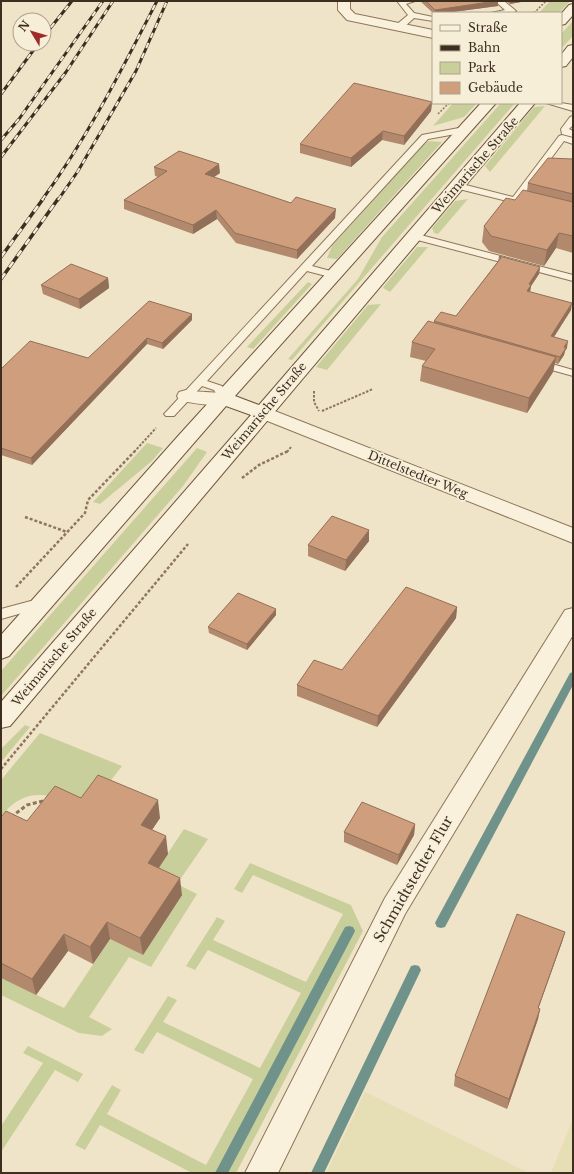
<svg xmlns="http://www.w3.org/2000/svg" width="574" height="1174" font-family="'Libre Baskerville',serif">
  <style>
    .farmland { fill: #e6deb5 }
    .green { fill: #c9cf9b }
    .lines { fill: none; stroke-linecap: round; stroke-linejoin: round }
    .stream { fill: #6f938a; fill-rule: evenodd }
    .service-casing { stroke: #8d765c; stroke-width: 2 }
    .minor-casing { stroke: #8d765c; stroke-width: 2 }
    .secondary-casing { stroke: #6f573f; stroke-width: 2 }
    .path-far3 { stroke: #8d765c; stroke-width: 1.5; stroke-dasharray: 2 1.5; stroke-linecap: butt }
    .path-far2 { stroke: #8d765c; stroke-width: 2; stroke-dasharray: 2.5 1.5; stroke-linecap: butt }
    .path-far1 { stroke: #8d765c; stroke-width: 2.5; stroke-dasharray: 3 2; stroke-linecap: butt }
    .path { stroke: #8d765c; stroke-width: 3; stroke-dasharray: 4 2.5; stroke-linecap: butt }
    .service { fill: #faf1dc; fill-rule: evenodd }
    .minor { fill: #faf1dc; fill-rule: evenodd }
    .secondary { fill: #faf1dc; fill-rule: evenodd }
    .rail-far1-casing { stroke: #3d2e20; stroke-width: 3 }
    .rail-casing { stroke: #3d2e20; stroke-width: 3.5 }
    .rail-far1 { stroke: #f7eed8; stroke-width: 2; stroke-dasharray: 5.5; stroke-linecap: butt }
    .rail { stroke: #f7eed8; stroke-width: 2.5; stroke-dasharray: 7; stroke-linecap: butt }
    .wall { fill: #b2896c }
    .shaded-wall { fill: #916f58 }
    .building { fill: #cf9f7d; stroke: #916f58 }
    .labels { text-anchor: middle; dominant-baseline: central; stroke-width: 3.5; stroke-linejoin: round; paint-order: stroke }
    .street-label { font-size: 12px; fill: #3d2e20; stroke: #f7eed8 }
    .near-street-label { font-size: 14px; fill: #3d2e20; stroke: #f7eed8 }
  </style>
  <rect width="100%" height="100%" fill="#f0e4c8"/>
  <g class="farmland">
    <polygon points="365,1092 529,1173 326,1173"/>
    <polygon points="573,1119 573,1173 551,1173"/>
  </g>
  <g class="green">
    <polygon points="550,1 570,1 559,13 539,13"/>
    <polygon points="573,21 573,36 561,49 561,34"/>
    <polygon points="453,103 477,103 464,117 433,126"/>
    <polygon points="501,103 515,103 292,360 288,359 358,279 382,237"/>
    <polygon points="545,106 490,172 485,166 534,107"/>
    <polygon points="429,141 442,142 337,259 327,258 332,246 423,145"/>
    <polygon points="468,199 438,234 434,233 432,228 455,201"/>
    <polygon points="417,247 428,247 390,292 383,288 384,286"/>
    <polygon points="308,282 312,284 253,349 247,347"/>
    <polygon points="381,304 327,370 316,367 368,305"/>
    <polygon points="147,443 163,448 152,461 100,504 93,502"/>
    <polygon points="197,448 207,452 183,486 1,696 1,671"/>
    <polygon points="25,725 30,727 1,762 1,749"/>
    <path d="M40 733 122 766 88 810C54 796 29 782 1 816V780Z"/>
    <polygon points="184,829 208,839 177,884 197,894 151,967 129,957 89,1017 112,1029 102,1036 79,1033 1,995 1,978 64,1008 110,939 143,955 182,895 150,880"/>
    <polygon points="250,863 351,905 363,931 236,1173 192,1173 100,1125 85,1150 75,1145 112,1085 121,1090 107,1114 206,1165 253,1079 157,1032 143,1054 134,1050 168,996 177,1000 163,1022 260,1068 301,993 208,950 195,970 186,966 217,917 225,921 213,940 306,982 343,914 253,875 242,893 234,889"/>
    <polygon points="28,1046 83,1074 78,1082 55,1070 1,1152 1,1126 43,1063 23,1053"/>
  </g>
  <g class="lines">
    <g class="stream">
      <polygon points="573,672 573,685 445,927 441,928 437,927 435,923 437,919 570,673"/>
      <polygon points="349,926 353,927 355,931 353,935 228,1173 215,1173 345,927"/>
      <polygon points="415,965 419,966 421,970 324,1173 311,1173 411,966"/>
    </g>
    <defs>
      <g id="service">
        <polygon points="397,1 415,1 406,4 414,13 433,17 433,21 414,18 402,29 396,29 396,25 408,15"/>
        <polygon points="495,1 504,1 516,11 513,13 491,13 505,10"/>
        <polygon points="546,103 561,103 573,105 573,111"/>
        <polygon points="573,116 573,125 569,129 573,131 573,137 562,134 561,129 570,117"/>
        <polygon points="464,127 467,128 467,132 428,139 312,266 338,273 339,275 338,277 334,278 307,271 207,381 222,386 230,399 228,401 220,401 214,390 202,386 174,416 166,416 164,414 166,412 422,135"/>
        <polygon points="562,135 573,138 573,144 564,141 521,199 526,200 526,204 523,205 455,188 453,186 458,183 513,197 559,136"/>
        <polygon points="413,233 573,275 573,281 410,238 408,236 410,234"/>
        <polygon points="538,360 573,370 573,376 534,365 533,363"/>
        <polygon points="42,598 47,600 49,603 47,606 1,619 1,609"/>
      </g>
      <g id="minor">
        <polygon points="338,1 350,1 350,9 355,14 433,30 433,38 347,20 338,10"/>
        <path d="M186 390C201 393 216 391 231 395L233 399 231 403C214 407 196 404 179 400L177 396 179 392Z"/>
        <polygon points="262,406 573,528 573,543 255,416 252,412 255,408"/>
        <polygon points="573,608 573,635 405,914 278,1173 245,1173 385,898 565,610"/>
      </g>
      <g id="secondary">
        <polygon points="573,4 573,15 565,24 561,25 561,14 569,5"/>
        <polygon points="573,45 573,57 566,66 561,67 561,55 568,46"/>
        <polygon points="481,103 496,103 235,396 259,405 520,103 535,103 10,726 1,728 1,702 251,415 226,406 9,656 1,659 1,635 179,435"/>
      </g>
    </defs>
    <use href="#service" class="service-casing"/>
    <use href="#minor" class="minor-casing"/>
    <use href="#secondary" class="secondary-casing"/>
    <g class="path-far3">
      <polyline points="534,13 546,1"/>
      <polyline points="438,114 449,103"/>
    </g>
    <g class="path-far2">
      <polyline points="314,391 314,402 319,411"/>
      <polyline points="322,411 373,389"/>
      <polyline points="134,452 156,428"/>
      <polyline points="287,452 291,447"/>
    </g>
    <g class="path-far1">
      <polyline points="242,478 259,465 288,451"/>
      <polyline points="25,517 67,532"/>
      <polyline points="16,587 85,513 88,500 135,451"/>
      <polyline points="1,769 188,544"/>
    </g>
    <polyline class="path" points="11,817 27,805 47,800"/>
    <use href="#service" class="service"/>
    <use href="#minor" class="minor"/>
    <use href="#secondary" class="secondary"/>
    <defs>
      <g id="rail-far1">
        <polyline points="44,36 72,1"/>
        <polyline points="1,94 38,44"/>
        <polyline points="1,140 19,119 103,1"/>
        <polyline points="1,157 66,72 113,1"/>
        <path d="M42 200C88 137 122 69 157 1"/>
        <polyline points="58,200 78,171 136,71 167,1"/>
      </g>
      <g id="rail">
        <polyline points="1,257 43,199"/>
        <polyline points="1,279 58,199"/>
      </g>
    </defs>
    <use href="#rail-far1" class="rail-far1-casing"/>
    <use href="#rail" class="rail-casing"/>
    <use href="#rail-far1" class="rail-far1"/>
    <use href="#rail" class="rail"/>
  </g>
  <g class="wall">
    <polygon points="420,1 498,1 498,6 445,13 433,13"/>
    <polygon points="506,1 522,1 521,2 510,4"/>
    <polygon points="432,102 431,111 404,145 382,140 351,167 300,153 300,144"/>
    <polygon points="573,159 573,253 556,248 544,266 489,251 482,242 484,226 515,200 527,191 528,183"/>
    <polygon points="154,167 220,173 214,177 335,218 297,259 236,243 217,219 193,234 124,209 124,200 158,177 155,176"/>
    <polygon points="499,256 540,267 539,274 531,286 530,292 571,310 554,337 567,348 565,351 564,355 558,364 555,363 553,372 527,413 420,381 422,366 426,361 410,357 412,342 434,322 434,321 456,316 498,261"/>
    <polygon points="108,278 109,288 80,309 43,294 41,285"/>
    <polygon points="192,320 163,349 147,344 32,465 1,455 1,369 88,358"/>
    <polygon points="369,541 345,571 308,556 308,545"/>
    <polygon points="457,607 456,618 377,727 297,696 297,685 342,670"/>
    <polygon points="276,615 247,650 209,633 208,627"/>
    <polygon points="1,817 27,821 160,818 152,830 168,854 159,868 182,895 143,955 110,939 93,964 68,951 36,995 1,978"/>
    <polygon points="415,824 414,835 397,865 344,842 344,832"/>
    <polygon points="565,932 562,942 538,1008 540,1009 538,1019 507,1109 454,1086 455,1076"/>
  </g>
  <g class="shaded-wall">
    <polygon points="498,1 498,6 445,13 434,13 435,10"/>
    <polygon points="510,1 522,1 521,2 510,4"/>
    <polygon points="432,102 431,111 404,145 404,136"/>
    <polygon points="383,131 382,140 351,167 351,158"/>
    <polygon points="219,164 220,173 205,183 205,174"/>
    <polygon points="336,209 335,218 297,259 297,250"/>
    <polygon points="216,210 217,219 193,234 193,225"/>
    <polygon points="559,233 556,248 544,266 547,250"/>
    <polygon points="540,267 539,274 531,286 530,292 526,298 529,284"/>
    <polygon points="108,278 109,288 80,309 79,299"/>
    <polygon points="572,303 571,310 550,343 551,336"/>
    <polygon points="192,314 192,320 163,349 162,343"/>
    <polygon points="147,338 147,344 32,465 31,458"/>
    <polygon points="568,341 567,348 565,351 564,355 558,364 560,357 564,347"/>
    <polygon points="556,357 553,372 527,413 529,398"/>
    <polygon points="369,530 369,541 345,571 346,560"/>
    <polygon points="457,607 456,618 377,727 378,716"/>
    <polygon points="276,609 276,615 247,650 247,644"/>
    <polygon points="158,800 160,818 143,843 141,825"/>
    <polygon points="415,824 414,835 397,865 399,855"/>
    <polygon points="166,836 168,854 150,880 148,863"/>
    <polygon points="180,878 182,895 143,955 140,938"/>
    <polygon points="107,922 110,939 93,964 90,947"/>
    <polygon points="565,932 562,942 535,1018 538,1008"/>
    <polygon points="64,934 68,951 36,995 32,979"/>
    <polygon points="540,1009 538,1019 507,1109 509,1099"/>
  </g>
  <g class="building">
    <polygon points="426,1 496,1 435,10"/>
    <polygon points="354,83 432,102 404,136 383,131 351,158 300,144"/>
    <polygon points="179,151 219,164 205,174 291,203 296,197 336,209 297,250 235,233 216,210 193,225 124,200 167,171 154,167"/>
    <polygon points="548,158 573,159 573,194 528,183"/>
    <polygon points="523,190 573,202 573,236 559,233 547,250 491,236 484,226 506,198 515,200"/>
    <polygon points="499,256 540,267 529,284 531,285 527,291 572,303 551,336 568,341 564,347 566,348 560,357 434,321 441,312 456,316 501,258"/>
    <polygon points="71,264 108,278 79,299 41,285"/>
    <polygon points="149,301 192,314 162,343 147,338 31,458 1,448 1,369 30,341 88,358"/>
    <polygon points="428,321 556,357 529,398 422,366 435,349 412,342"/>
    <polygon points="332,516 369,530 346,560 308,545"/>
    <polygon points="406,587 457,607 378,716 297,685 314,660 342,670"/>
    <polygon points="238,593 276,609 247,644 208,627"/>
    <polygon points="98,775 158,800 141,825 166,836 148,863 180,878 140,938 107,922 90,947 64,934 32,979 1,963 1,817 6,811 27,821 55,786 81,798"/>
    <polygon points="362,802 415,824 399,855 344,832"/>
    <polygon points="517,914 565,932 538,1008 540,1009 509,1099 455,1076"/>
  </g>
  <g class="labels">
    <g class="street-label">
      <text transform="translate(475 165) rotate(-49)">Weimarische Straße</text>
      <text transform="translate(264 411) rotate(-50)">Weimarische Straße</text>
      <text transform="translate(418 474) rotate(22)">Dittelstedter Weg</text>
      <text transform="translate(54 657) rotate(-50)">Weimarische Straße</text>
    </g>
    <g class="near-street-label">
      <text transform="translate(413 879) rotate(-60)">Schmidtstedter Flur</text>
    </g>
  </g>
  <rect width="574" height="1174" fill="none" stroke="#3d2e20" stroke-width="4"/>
  <rect x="432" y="12" width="130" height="92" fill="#f7eed8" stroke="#ada18e"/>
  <rect x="440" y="25" width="20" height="6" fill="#faf1dc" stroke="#ada18e"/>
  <text x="468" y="32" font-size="12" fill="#3d2e20">Straße</text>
  <rect x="440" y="45" width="20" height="6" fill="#3d2e20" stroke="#ada18e"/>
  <text x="468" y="52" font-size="12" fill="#3d2e20">Bahn</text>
  <rect x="440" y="62" width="20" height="12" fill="#c9cf9b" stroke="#ada18e"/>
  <text x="468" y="72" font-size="12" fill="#3d2e20">Park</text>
  <rect x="440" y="82" width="20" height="12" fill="#cf9f7d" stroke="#ada18e"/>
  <text x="468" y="92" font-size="12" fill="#3d2e20">Gebäude</text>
  <g transform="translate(32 32) rotate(308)"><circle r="19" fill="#f7eed8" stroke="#ada18e"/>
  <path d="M0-3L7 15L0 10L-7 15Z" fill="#9e2a2b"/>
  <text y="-6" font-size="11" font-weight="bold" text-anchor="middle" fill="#3d2e20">N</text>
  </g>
</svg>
